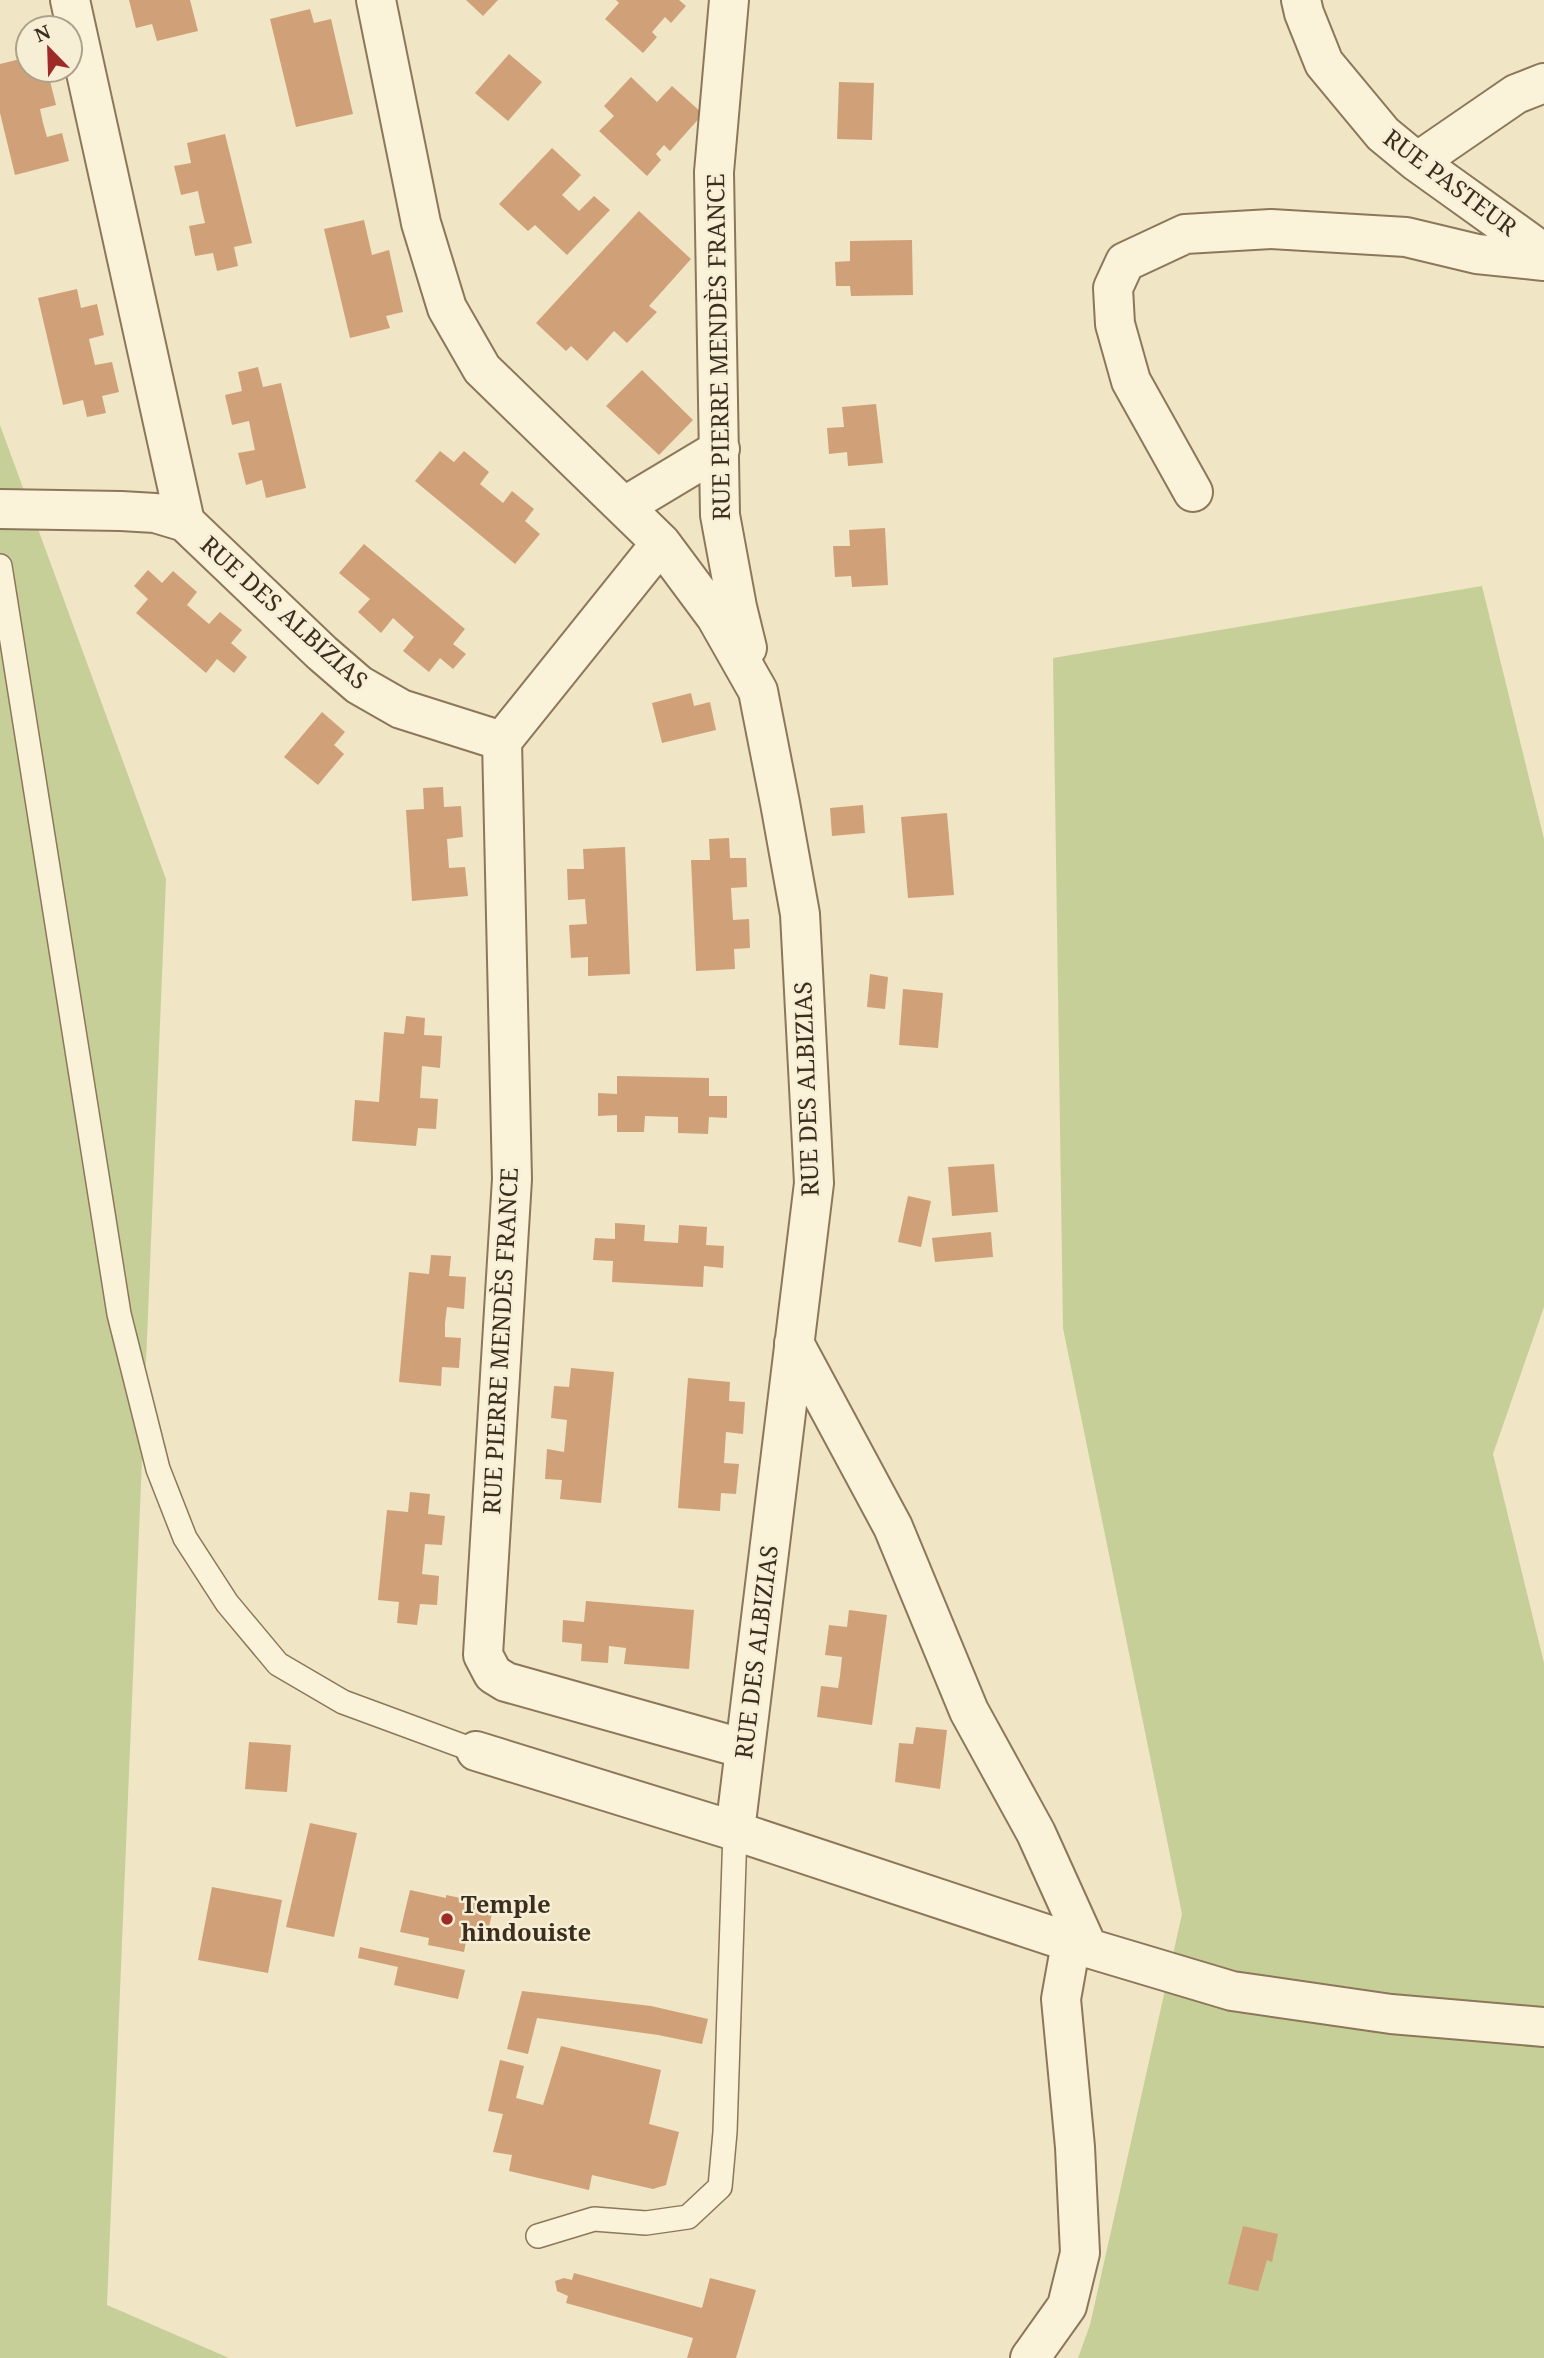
<svg xmlns="http://www.w3.org/2000/svg" width="1544" height="2358" viewBox="0 0 1544 2358" font-family="'Noto Serif',serif">
  <style>
    .green { fill: #c7cf98 }
    .building { fill: #d0a179 }
    .lines { fill: none; stroke-linecap: round; stroke-linejoin: round }
    .service-casing { stroke: #8c775a; stroke-width: 26 }
    .minor-casing { stroke: #8c775a; stroke-width: 42 }
    .service { stroke: #faf2d9; stroke-width: 23 }
    .minor { stroke: #faf2d9; stroke-width: 38 }
    .poi-dot { fill: #9e2b27; stroke: #f7efd5; stroke-width: 2.5 }
    .labels { text-anchor: middle; stroke-width: 5; stroke-linejoin: round; paint-order: stroke }
    .street-label { font-size: 24px; fill: #3c2e1e; stroke: #f7efd5 }
    .poi-label { font-size: 24px; font-weight: bold; fill: #3c2e1e; stroke: #f7efd5; text-anchor: start }
  </style>
  <rect width="100%" height="100%" fill="#f0e5c5"/>
  <path class="green" d="M0,425L166,879L107,2305L229,2358H0Z
    M1482,586L1544,839V1307L1493,1454L1544,1663V2358H1078L1090,2325L1182,1914L1063,1328L1053,658Z"/>
  <path class="building" d="M129,0H190L198,31L157,41L152,24L136,28Z
    M466,0H498L483,16Z
    M616,0H679L686,6L671,23L665,17L652,32L657,37L643,53L605,19L619,3Z
    M310,9L314,23L331,19L353,114L296,127L270,19Z
    M509,54L542,82L508,121L475,93Z
    M28,57V70H31L33,76L48,73L56,105L40,109L43,123L47,137L62,133L69,161L15,175L0,113V64Z
    M631,77L657,102L672,86L703,114L670,151L664,145L656,154L661,160L647,176L599,131L614,116L604,106Z
    M839,82L874,83L872,140L837,139Z
    M225,134L252,243L234,247L238,266L217,271L213,253L195,256L189,226L205,223L201,206L198,191L181,195L174,166L191,163L187,143Z
    M552,148L581,175L562,195L579,211L594,196L610,210L567,255L535,225L528,231L499,204Z
    M639,211L691,259L649,306L657,312L627,343L614,331L587,361L571,346L566,351L536,323Z
    M364,220L372,255L389,250L403,312L386,316L390,328L350,338L324,229Z
    M912,240L913,295L851,296L850,286H836L835,262L850,261V241Z
    M77,289L81,308L97,304L104,335L89,339L95,365L112,362L119,392L102,396L106,413L87,417L83,400L63,405L38,298Z
    M258,367L263,387L281,383L306,488L266,498L262,480L246,485L238,453L255,450L252,436L249,421L232,425L225,395L242,391L238,372Z
    M642,370L693,420L659,455L606,406Z
    M876,404L883,463L848,466L847,452L829,454L827,428L844,427L842,407Z
    M440,451L454,462L464,451L489,472L480,484L503,503L512,491L534,509L525,521L540,534L515,564L415,481Z
    M885,528L888,585L852,587L851,576L835,577L833,546H850L849,530Z
    M364,544L465,629L453,644L466,654L453,669L440,658L429,672L403,651L414,637L393,618L381,633L358,612L370,599L339,573Z
    M148,570L162,583L173,571L197,592L187,605L209,624L220,612L242,630L231,643L247,657L234,673L217,659L206,673L136,613L148,599L134,586Z
    M691,693L694,706L710,702L716,730L662,743L652,703Z
    M322,712L345,732L334,745L344,754L318,785L284,757Z
    M443,787L444,807L461,806L463,837L447,839L449,868L465,867L468,896L412,901L406,810L424,809L423,788Z
    M863,805L865,833L832,836L830,808Z
    M947,813L954,895L908,898L901,817Z
    M729,838L730,858H746L747,887L731,888L732,905L733,920L749,919L750,948L734,949L735,969L696,971L691,860H710L709,839Z
    M625,847L630,974L588,976V957L571,958L569,925L587,924L586,913L585,899L568,900L567,869H584L583,849Z
    M870,974L888,977L885,1009L867,1007Z
    M903,989L943,993L938,1048L899,1045Z
    M406,1016L425,1018L424,1035L442,1036L440,1068L422,1066L420,1098L438,1099L436,1129L418,1128L416,1146L352,1141L355,1100L379,1102L384,1032L404,1034Z
    M617,1076L709,1078V1096H727V1118L709,1117L708,1134L678,1133V1117L645,1116L644,1132H617V1115L598,1116V1093L617,1094Z
    M994,1164L998,1212L952,1216L948,1167Z
    M908,1196L931,1201L921,1247L898,1242Z
    M615,1223L645,1225L644,1241L678,1243L679,1225L707,1227L706,1245L724,1246L723,1268L704,1266L703,1287L612,1282L613,1261L593,1260L595,1238L615,1239Z
    M991,1232L993,1257L935,1262L932,1238Z
    M431,1255L451,1256L449,1276L466,1277L464,1309L447,1307L445,1323V1337L461,1338L459,1368L442,1367L441,1386L399,1382L409,1272L429,1274Z
    M571,1368L614,1372L601,1503L560,1499L562,1480L545,1479L547,1449L564,1452L567,1420L551,1418L554,1386L569,1387Z
    M688,1378L730,1382L729,1401L745,1402L743,1434L726,1432L724,1463L739,1464L736,1494L721,1493L720,1511L678,1508Z
    M410,1492L430,1494L428,1514L445,1516L442,1545L425,1544L422,1574L439,1576L437,1605L420,1604L417,1625L397,1623L399,1602L378,1600L387,1510L408,1512Z
    M586,1601L694,1610L689,1669L624,1664L626,1648L609,1646L608,1663L581,1661L582,1644L562,1642L563,1620L584,1622Z
    M849,1610L887,1615L872,1725L817,1717L821,1686L838,1688L840,1676L842,1657L825,1655L829,1625L847,1627Z
    M916,1727L947,1730L940,1789L895,1782L899,1743L913,1744Z
    M249,1742L291,1745L287,1792L245,1789Z
    M310,1823L357,1833L334,1937L286,1927Z
    M212,1887L282,1900L268,1973L198,1960Z
    M410,1890L446,1898V1895L494,1905L486,1940L467,1936L464,1952L428,1945L429,1938L400,1932Z
    M360,1947L465,1970L458,1999L394,1985L398,1967L358,1958Z
    M522,1991L651,2006L708,2019L702,2044L658,2035L537,2018L528,2054L507,2049Z
    M561,2046L661,2070L649,2124L679,2132L666,2185L653,2189L592,2175L589,2190L509,2171L512,2155L493,2152L503,2114L488,2111L500,2060L524,2066L516,2098L543,2105Z
    M1243,2226L1278,2234L1272,2262L1267,2260L1258,2291L1228,2284Z
    M574,2273L702,2308L710,2278L756,2290L736,2358H687L693,2338L566,2303L568,2296L557,2291L555,2281L564,2278L572,2280Z"/>
  <g class="lines">
    <defs>
      <path id="service" d="M0,566L119,1314L158,1469L185,1538L227,1603L278,1664L343,1702L476,1751
        M538,2236L594,2219L646,2223L688,2217L720,2187L725,2132L735,1831"/>
      <path id="minor" d="M70,0L185,522
        M376,0L421,223L447,308L482,369L661,543L716,617L758,691L780,803L800,914L814,1183L735,1831
        M729,0L714,172L720,515L737,607L747,648
        M1301,0L1304,13L1324,63L1383,134L1417,162L1544,253
        M1417,162L1516,94L1544,83
        M1193,492L1131,381L1115,324L1113,288L1125,262L1185,234L1271,229L1406,237L1477,254L1544,261
        M625,506L720,449
        M0,509L121,511L155,513L185,522L322,653L359,685L401,709L502,741L661,543
        M502,741L512,1179L483,1655L493,1674L506,1682L745,1749
        M794,1343L893,1527L969,1711L1036,1833L1088,1948
        M476,1751L735,1831L1088,1948L1232,1991L1391,2014L1544,2027
        M1030,2358L1067,2306L1080,2253L1075,2147L1061,1999L1071,1943"/>
    </defs>
    <use href="#service" class="service-casing"/>
    <use href="#minor" class="minor-casing"/>
    <use href="#service" class="service"/>
    <use href="#minor" class="minor"/>
  </g>
  <circle class="poi-dot" cx="447" cy="1919" r="7"/>
  <g class="labels">
    <g class="street-label">
      <text transform="translate(1450 183) rotate(37)" y="8">RUE PASTEUR</text>
      <text transform="translate(719 347) rotate(-91)" y="8">RUE PIERRE MENDÈS FRANCE</text>
      <text transform="translate(284 613) rotate(42)" y="8">RUE DES ALBIZIAS</text>
      <text transform="translate(807 1089) rotate(-92)" y="8">RUE DES ALBIZIAS</text>
      <text transform="translate(501 1341) rotate(-87)" y="8">RUE PIERRE MENDÈS FRANCE</text>
      <text transform="translate(757 1652) rotate(-83)" y="8">RUE DES ALBIZIAS</text>
    </g>
    <g class="poi-label">
      <text x="461" y="1913">Temple<tspan x="461" dy="28">hindouiste</tspan></text>
    </g>
  </g>
  <g transform="translate(49 49) rotate(337)"><circle r="33" fill="#f7efd5" stroke="#aca28c" stroke-width="2"/>
  <path d="M0-5L12 26L0 18L-12 26Z" fill="#9e2b27"/>
  <text y="-10" font-size="19" font-weight="bold" text-anchor="middle" fill="#3c2e1e">N</text>
  </g>
</svg>
